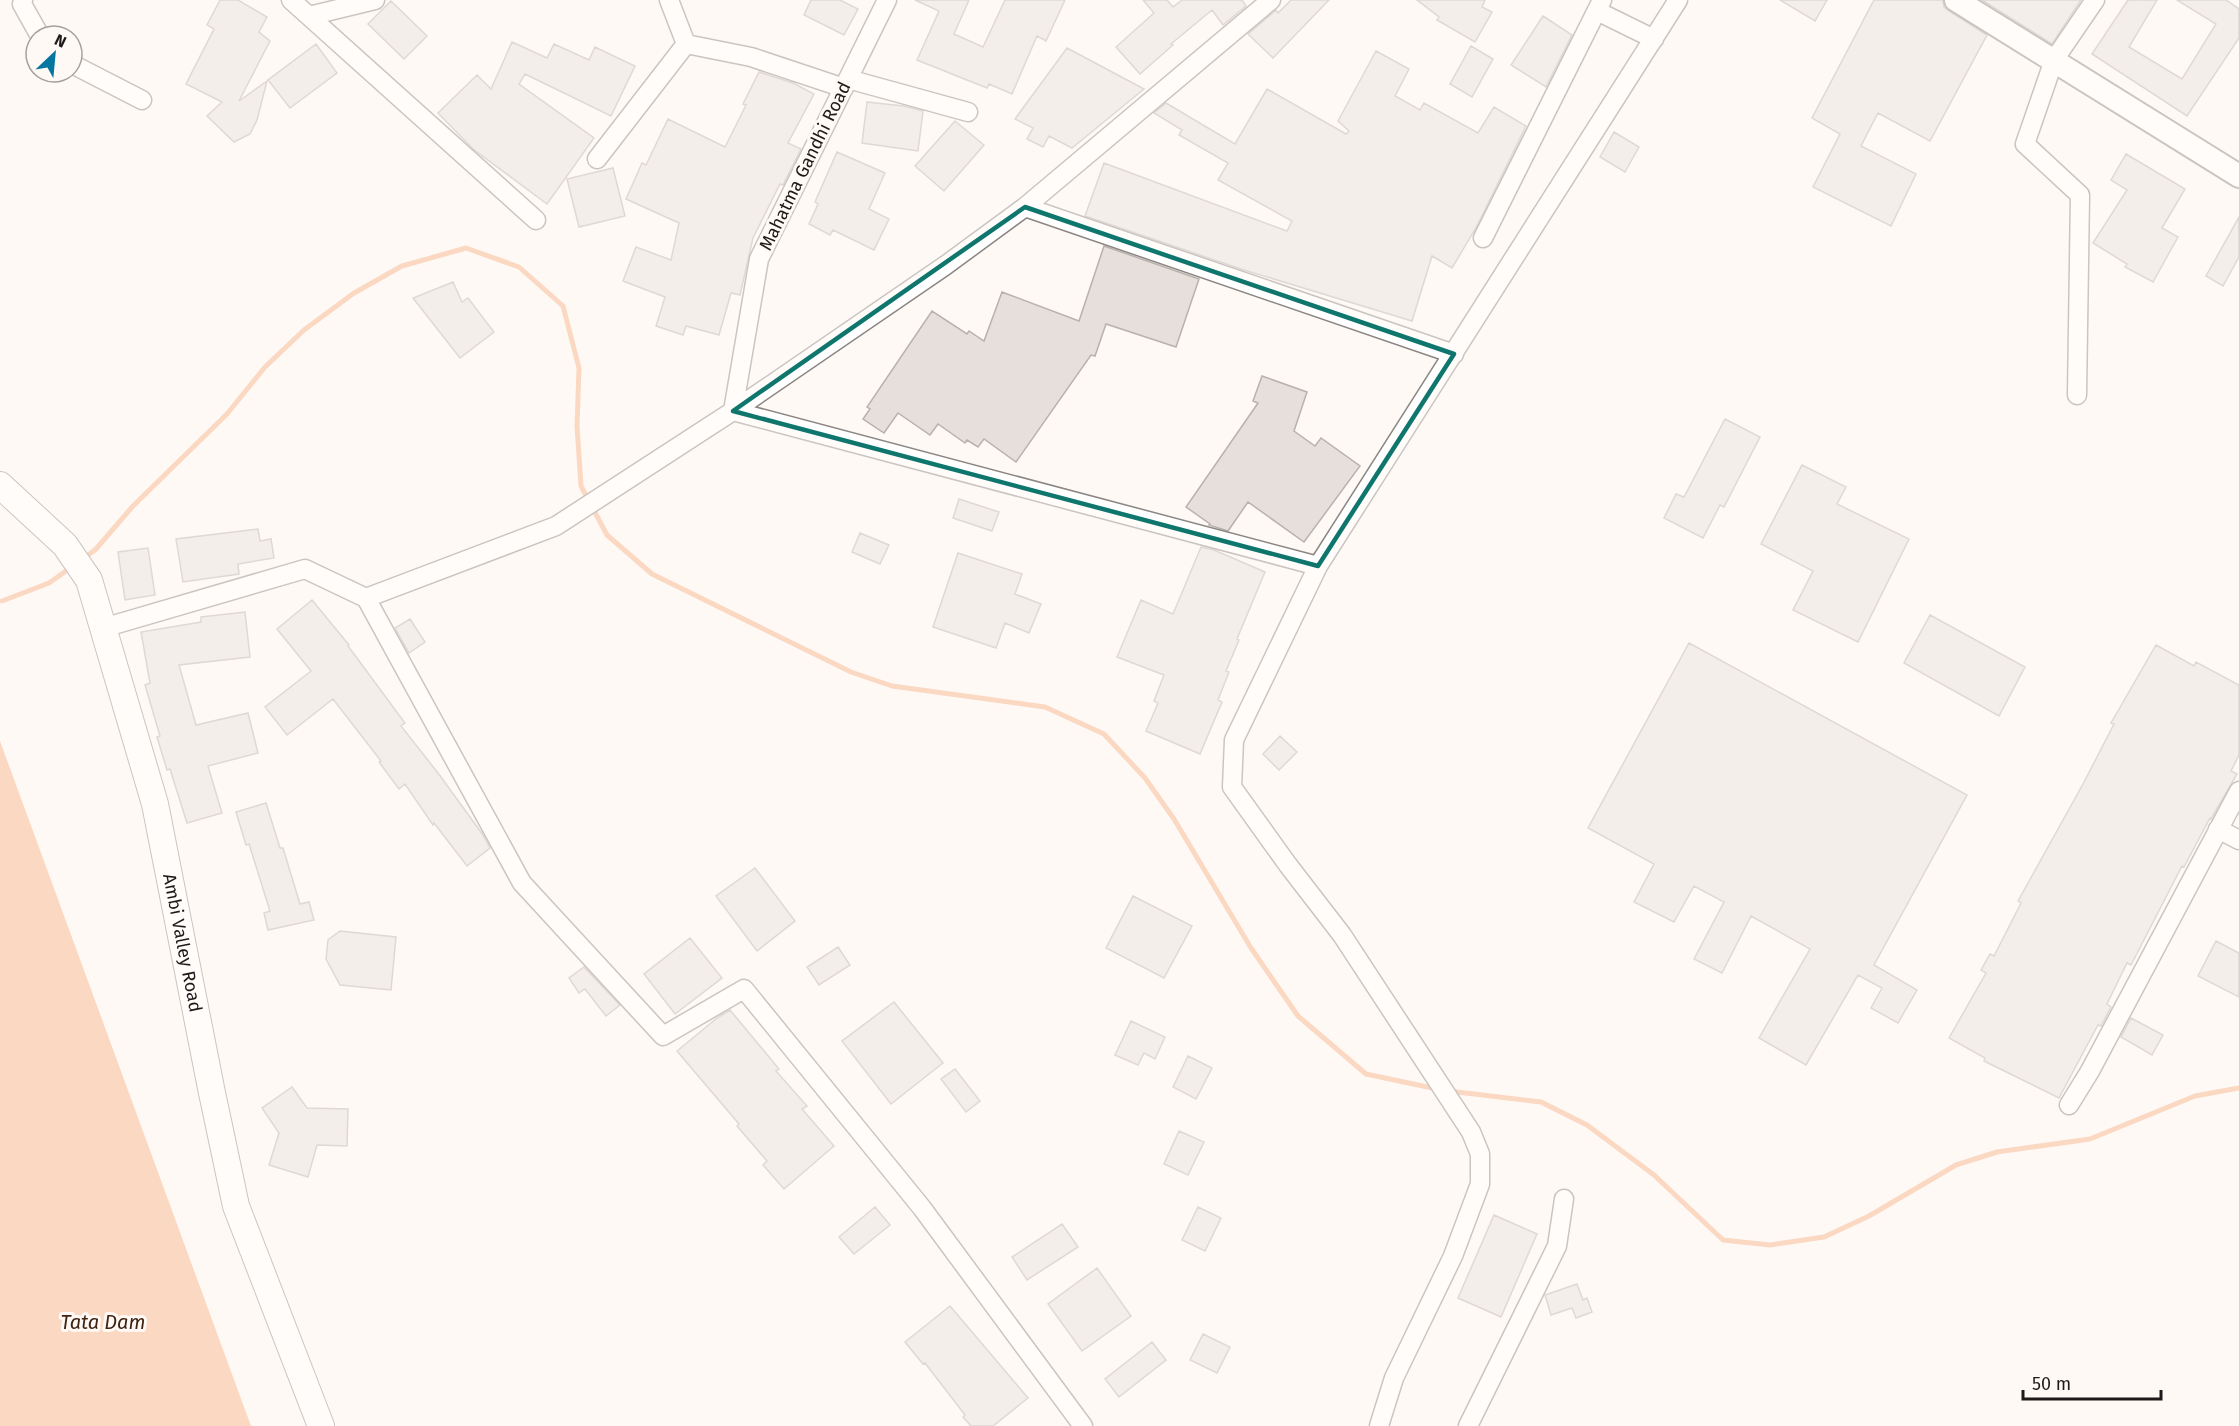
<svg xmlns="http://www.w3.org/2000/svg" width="2239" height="1426" viewBox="0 0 2239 1426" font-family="'Fira Sans',sans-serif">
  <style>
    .water { fill: #f7af83 }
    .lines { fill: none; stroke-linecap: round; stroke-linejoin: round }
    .stream { stroke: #f7af83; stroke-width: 5 }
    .building { fill: #e6dfdb; stroke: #b8b1ae; stroke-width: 1.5 }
    .minor-casing { stroke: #8c8682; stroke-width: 21 }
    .tertiary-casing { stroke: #8c8682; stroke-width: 26 }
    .secondary-casing { stroke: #8c8682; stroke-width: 28 }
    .minor { stroke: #fff; stroke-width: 18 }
    .tertiary { stroke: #fff; stroke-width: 22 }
    .secondary { stroke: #fff; stroke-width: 26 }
    .marked { fill: none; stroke: #0f766e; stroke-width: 4.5; stroke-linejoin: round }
    .labels { text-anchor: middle; stroke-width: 6; stroke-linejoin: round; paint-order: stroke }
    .street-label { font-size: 18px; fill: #1d1a19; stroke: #fff9f6 }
    .water-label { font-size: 20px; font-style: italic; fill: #402311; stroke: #fff9f6 }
  </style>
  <rect width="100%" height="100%" fill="#fff9f6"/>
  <path class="water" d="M0,741L251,1426H0Z"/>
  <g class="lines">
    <path class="stream" d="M83,559L96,549L133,506L227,414L265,367L304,330L354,293L402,266L466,248L519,267L563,306L579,368L577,426L581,486L607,535L652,574L851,672L892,686L1045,707L1104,734L1145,778L1174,819L1251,948L1298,1016L1366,1074L1437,1089
      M2,601L49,583L73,566
      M1449,1091L1541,1102L1587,1125L1654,1175L1723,1240L1770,1245L1824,1237L1869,1216L1956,1165L1997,1152L2090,1139L2195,1096L2239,1088"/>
  </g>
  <path class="building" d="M220,0H238L267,17L259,32L270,41L239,101L267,81L257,120L250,134L234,142L207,116L222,102L186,84L214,29L207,25Z
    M811,0H840L858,9L844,35L804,15Z
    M915,0H969L954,34L983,47L1005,0H1065L1046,41L1037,36L1012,94L989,84L987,88L917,60L939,11Z
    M1143,0H1167L1173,7L1182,0H1242L1246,6L1223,25L1212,10L1171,44L1173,45L1140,74L1116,47L1154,13Z
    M1291,0H1329L1273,58L1248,34L1276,10L1278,13Z
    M1417,0H1485L1482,7L1492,12L1475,42L1437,20L1439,17Z
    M1780,0H1827L1815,21Z
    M1874,0H1943L1944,7L1949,11L1987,35L1930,141L1878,113L1861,146L1916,174L1891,226L1813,187L1840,134L1812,118Z
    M1982,0H2081L2052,44Z
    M2128,0H2157L2129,47L2182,79L2216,24L2177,0H2226L2239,9V38L2187,116L2092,54Z
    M391,1L427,36L404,59L368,24Z
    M1543,16L1572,35L1546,87L1511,65Z
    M512,42L547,58L554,44L589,60L595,47L635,66L611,116L525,74L519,84L594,138L547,204L473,149L438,113L477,75L491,89Z
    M316,44L337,73L290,108L268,80Z
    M1471,46L1493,59L1472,97L1450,84Z
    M1067,48L1144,89L1072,148L1049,136L1043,147L1027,139L1033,128L1015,119Z
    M1376,51L1409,69L1395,96L1420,110L1424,103L1478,133L1494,107L1526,126L1477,226L1452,268L1432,256L1412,321L1244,270L1085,216L1104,163L1287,231L1292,221L1218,180L1228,163L1179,135L1182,130L1154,113L1166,103L1235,144L1267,89L1346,134L1349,131L1338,121Z
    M759,72L793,83L814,94L788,143L801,149L783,185L780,184L753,238L740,295L731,293L719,335L686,326L683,335L656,326L665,297L623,281L636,247L671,260L679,223L626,199L642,163L646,165L668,119L725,147L746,105L743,104Z
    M867,102L904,106L923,111L918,151L862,143Z
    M955,121L984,145L944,191L915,166Z
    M1614,132L1639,147L1625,172L1600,157Z
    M837,152L885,173L869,209L889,219L874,250L833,230L830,235L809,224L818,204L815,202Z
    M2126,154L2185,189L2162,228L2178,237L2153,282L2125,267L2127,264L2093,243L2127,190L2111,180Z
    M613,168L625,216L579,227L567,179Z
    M2239,217V257L2223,286L2206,276Z
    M1104,246L1199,279L1176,347L1106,324L1095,356L1091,355L1016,462L984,439L978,447L967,440L965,443L938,424L930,435L898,413L884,433L863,419L870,409L867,407L932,311L967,334L969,331L984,341L1002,292L1079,321Z
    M453,282L462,302L468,298L494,332L460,358L413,298Z
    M1262,376L1307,392L1294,431L1315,446L1321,438L1360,466L1304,542L1248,502L1228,531L1209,525L1210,524L1186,507L1258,403L1253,401Z
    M1725,419L1760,437L1724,507L1720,505L1703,538L1664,518L1676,494L1684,497Z
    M1802,465L1846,487L1837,504L1909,539L1858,642L1793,610L1813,571L1761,544Z
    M959,499L999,512L992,531L953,518Z
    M258,529L260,541L271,539L274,558L238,564L239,574L183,582L176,539Z
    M860,533L889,545L880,564L852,552Z
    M1201,547L1214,550L1265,572L1237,639L1239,640L1226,671L1229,672L1218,700L1222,702L1200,754L1146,731L1158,703L1154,701L1164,675L1117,657L1141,600L1173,614Z
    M148,548L155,595L125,600L118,552Z
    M958,553L1022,574L1015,594L1041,604L1029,633L1005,623L996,648L933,627Z
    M312,600L349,645L348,646L405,723L401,726L438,773L483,835L490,848L467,866L434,823L433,825L405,784L399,789L379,762L381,761L333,699L287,735L265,707L311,671L277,629Z
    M245,612L250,657L179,665L196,725L248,713L258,753L208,766L222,813L187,823L170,769L167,770L157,737L160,736L145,685L150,683L141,632L201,622V617Z
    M1930,615L2025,667L1999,716L1904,663Z
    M410,619L425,642L409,653L395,628Z
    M1689,643L1967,795L1874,965L1917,990L1898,1023L1871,1008L1882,988L1858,975L1806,1065L1759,1038L1810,949L1751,916L1722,973L1694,959L1724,902L1694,886L1674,922L1634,902L1654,864L1588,828Z
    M2156,645L2194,666L2196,662L2239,685V755L2231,771L2237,774L2211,819L2210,818L2184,867L2182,866L2131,965L2127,963L2107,1004L2111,1007L2101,1026L2098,1025L2059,1098L1984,1061L1985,1058L1949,1038L1986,973L1981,970L1990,954L1994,956L2021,903L2018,901L2083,784L2114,724L2111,723Z
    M1280,736L1297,752L1279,770L1263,754Z
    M266,803L280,848H283L300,904L309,902L314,920L268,930L264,913L270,911L249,844L246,845L236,812Z
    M755,868L795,921L757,951L716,896Z
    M1133,896L1192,926L1164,978L1106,948Z
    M340,931L396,937L391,990L340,985L326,959L328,940Z
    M690,938L722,978L675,1014L644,974Z
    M2216,941L2239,953V997L2198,976Z
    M838,947L850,965L819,985L807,967Z
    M584,967L620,1005L606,1016L585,989L579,993L569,978Z
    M894,1002L943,1063L891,1104L842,1041Z
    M730,1010L779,1069L776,1071L807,1106L802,1109L834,1146L784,1189L763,1165L767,1161L737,1126L739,1124L677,1051L717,1018Z
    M2131,1018L2163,1035L2152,1055L2121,1037Z
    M1131,1021L1165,1037L1155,1059L1144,1053L1138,1065L1115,1055Z
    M1188,1056L1212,1068L1196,1099L1173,1087Z
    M955,1069L980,1101L966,1112L941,1079Z
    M292,1087L307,1108L348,1109L347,1146L317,1145L308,1177L269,1165L279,1133L262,1108Z
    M1179,1131L1204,1142L1188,1175L1164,1164Z
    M875,1207L890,1225L854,1254L839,1237Z
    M1198,1207L1221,1218L1205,1251L1182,1240Z
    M1494,1215L1537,1234L1501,1317L1458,1298Z
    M1062,1224L1078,1247L1027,1280L1012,1257Z
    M1097,1268L1131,1316L1082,1351L1048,1304Z
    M1577,1284L1583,1300L1587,1298L1592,1312L1576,1318L1572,1308L1551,1315L1545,1295Z
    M950,1306L1028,1398L993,1426H971L963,1417L965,1415L925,1363L923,1364L905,1342Z
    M1203,1334L1230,1347L1217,1373L1190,1360Z
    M1152,1342L1166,1360L1119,1397L1105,1379Z"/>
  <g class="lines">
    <defs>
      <path id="minor" d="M23,0L22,4L40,36
        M291,0L536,220
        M669,0L686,44L751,57L844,88
        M887,0L759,259L733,411L1318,566L1678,0
        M1597,11L1654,39
        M309,16L375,0
        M72,64L142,100
        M848,79L968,112
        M597,159L686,44
        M1025,207L1454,354
        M1483,238L1602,0
        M2077,395L2080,195L2025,144L2054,60L2095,0
        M1318,566L1234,740L1232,787L1288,865L1342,935L1471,1132L1480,1154V1184L1453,1256L1394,1378L1379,1426
        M366,598L522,883L663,1036L744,989L922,1208L1083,1426
        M103,628L305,569L366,598L556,526L733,411L946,265L1025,207L1271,0
        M2218,829L2239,840
        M2069,1105L2090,1071L2239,791
        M1468,1426L1557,1246L1564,1199"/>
      <path id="tertiary" d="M1956,0L2239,176"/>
      <g id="secondary">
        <path id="s1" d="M0,485L65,545L89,580L155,804L211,1088L236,1206L321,1426"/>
      </g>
    </defs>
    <use href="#minor" class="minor-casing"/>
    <use href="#tertiary" class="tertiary-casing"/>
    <use href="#secondary" class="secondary-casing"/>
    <use href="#minor" class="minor"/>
    <use href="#tertiary" class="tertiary"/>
    <use href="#secondary" class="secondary"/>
  </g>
  <path d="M0 0H2239V1426H0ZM1025,207L1454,354L1318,566L733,411Z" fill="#fff9f6" fill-opacity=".55" fill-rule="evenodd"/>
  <path class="marked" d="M1025,207L1454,354L1318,566L733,411Z"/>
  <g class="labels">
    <g class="street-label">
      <text transform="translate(805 166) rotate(-64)" y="6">Mahatma Gandhi Road</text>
      <text dy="6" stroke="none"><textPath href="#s1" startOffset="506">Ambi Valley Road</textPath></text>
    </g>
    <g class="water-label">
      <text x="103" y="1329">Tata Dam</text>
    </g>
  </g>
  <g transform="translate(54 54) rotate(26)"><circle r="28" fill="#fff9f6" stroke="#a5a09e" stroke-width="1.5"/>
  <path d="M0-4.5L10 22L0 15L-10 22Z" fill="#0477a0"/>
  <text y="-9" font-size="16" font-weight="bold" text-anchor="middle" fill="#1d1a19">N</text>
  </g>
  <path d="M2023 1390v9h138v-9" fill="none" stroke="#1d1a19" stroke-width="3"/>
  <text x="2032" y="1390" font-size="18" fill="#1d1a19" stroke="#fff9f6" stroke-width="4.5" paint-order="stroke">50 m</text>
</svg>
